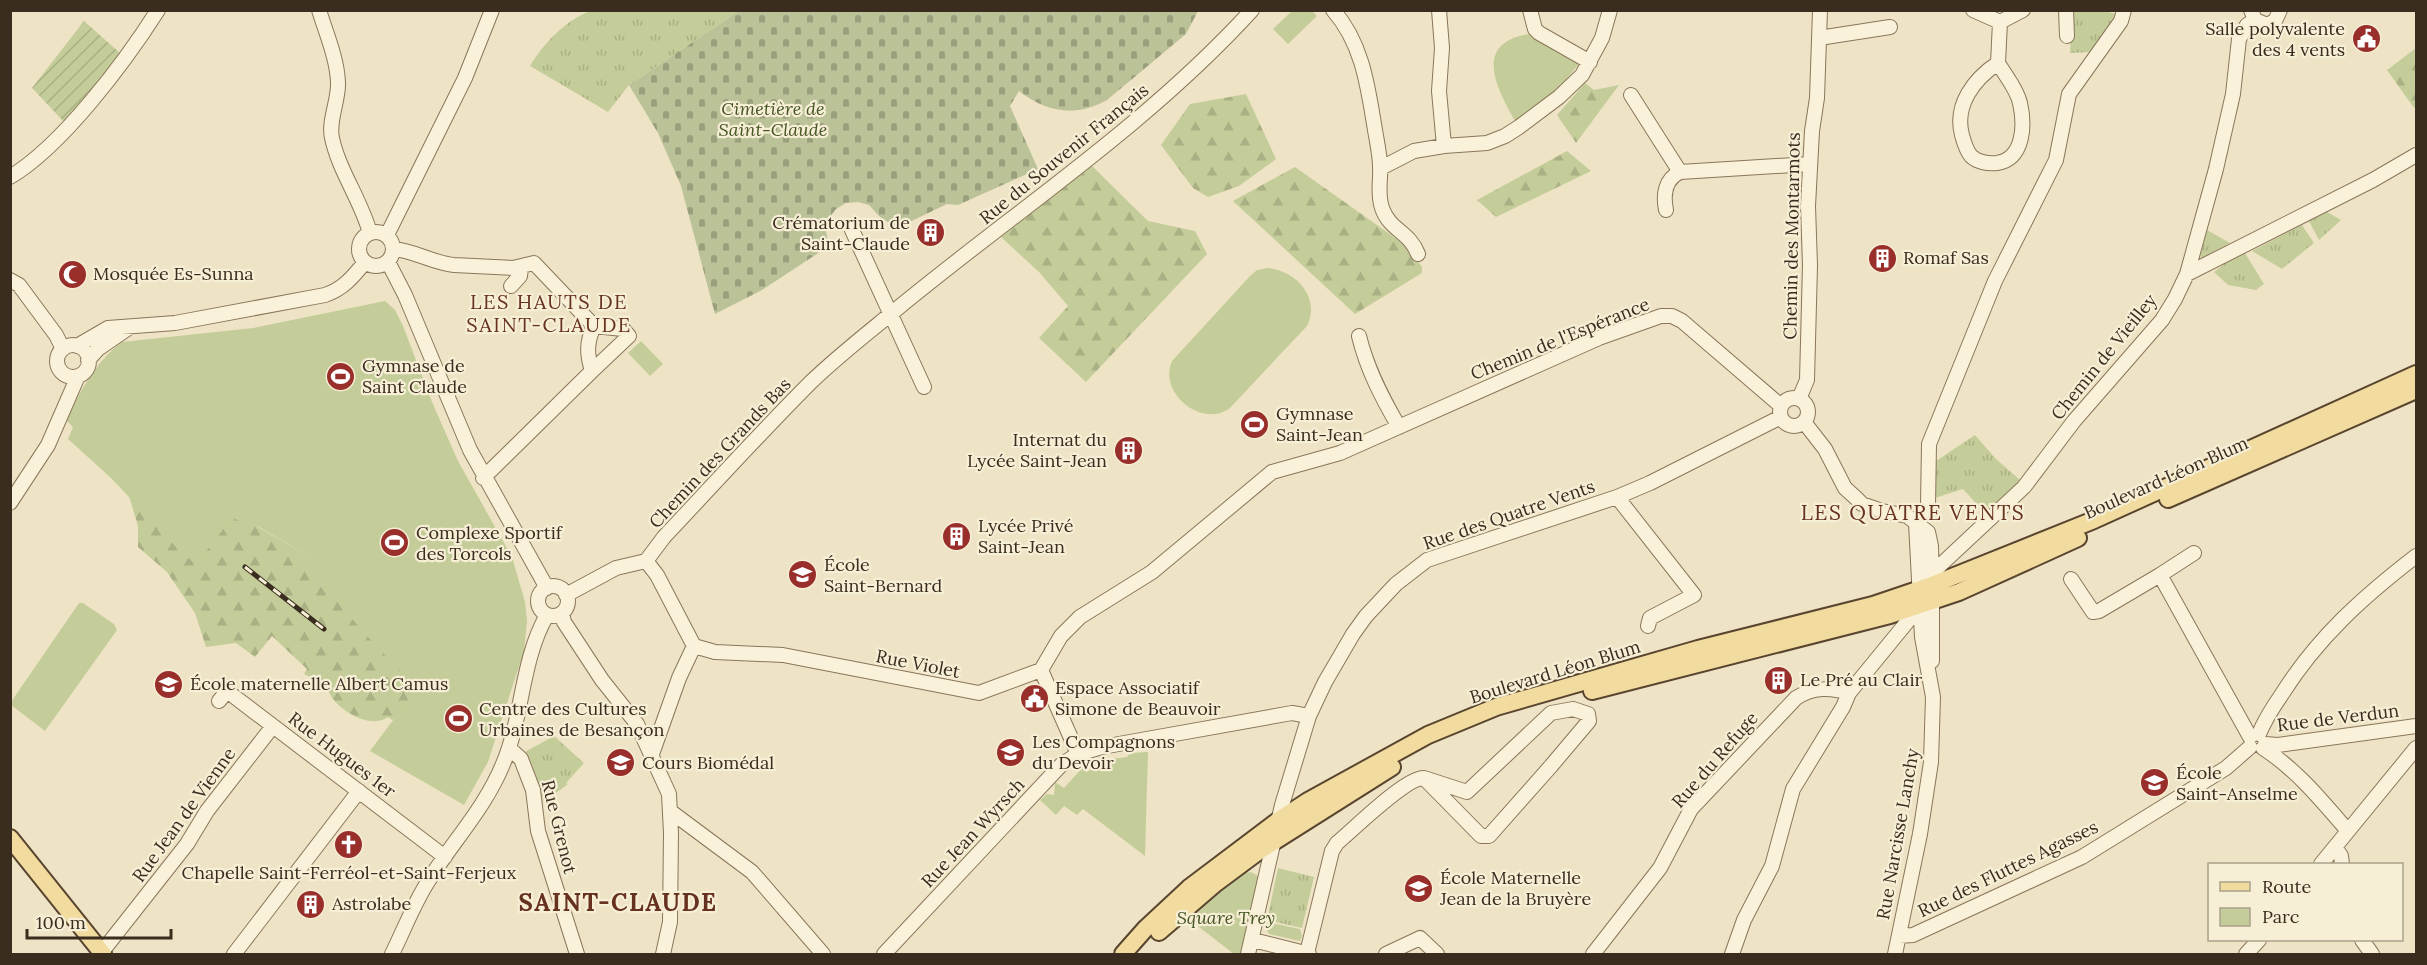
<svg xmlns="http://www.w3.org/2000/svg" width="2427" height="965" viewBox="0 0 2427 965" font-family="Lora,serif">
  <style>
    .grass { fill: url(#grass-tufts) }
    .forest { fill: url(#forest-firs) }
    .cemetery { fill: url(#cemetery-stones) }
    .park { fill: #c4cd99 }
    .garden { fill: url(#garden-furrows) }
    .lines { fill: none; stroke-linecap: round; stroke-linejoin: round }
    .minor-casing { stroke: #8a765b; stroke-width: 16 }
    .major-casing { stroke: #58442f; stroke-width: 20 }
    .minor { stroke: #f9f1d9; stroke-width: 14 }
    .major { stroke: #f1db9e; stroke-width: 16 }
    .rail-casing { stroke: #3a2d1f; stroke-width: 5 }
    .rail { stroke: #f6eed5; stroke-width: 3; stroke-dasharray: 9; stroke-linecap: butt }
    .labels { text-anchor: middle; stroke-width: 4.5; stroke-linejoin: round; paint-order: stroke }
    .poi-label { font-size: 18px; fill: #3a2d1f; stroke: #f6eed5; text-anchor: start }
    .park-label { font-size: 18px; font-style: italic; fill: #485626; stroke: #f6eed5 }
    .street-label { font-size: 18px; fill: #3a2d1f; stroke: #f6eed5 }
    .neighbourhood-label { font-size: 20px; letter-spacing: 1.5px; fill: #66311e; stroke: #f6eed5 }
    .quarter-label { font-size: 21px; letter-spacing: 1.5px; fill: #66311e; stroke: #f6eed5 }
    .district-label { font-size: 24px; font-weight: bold; letter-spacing: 1.5px; fill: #66311e; stroke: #f6eed5 }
  </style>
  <defs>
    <pattern id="grass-tufts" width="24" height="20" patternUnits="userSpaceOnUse" patternTransform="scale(1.5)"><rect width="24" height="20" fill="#c4cd99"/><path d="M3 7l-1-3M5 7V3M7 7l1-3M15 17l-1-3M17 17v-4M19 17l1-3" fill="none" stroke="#a9b083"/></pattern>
    <pattern id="forest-firs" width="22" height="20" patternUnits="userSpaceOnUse" patternTransform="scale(1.5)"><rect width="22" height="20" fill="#c4cd99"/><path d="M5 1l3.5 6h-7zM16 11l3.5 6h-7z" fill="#a9b083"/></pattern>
    <pattern id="cemetery-stones" width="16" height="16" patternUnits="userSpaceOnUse" patternTransform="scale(1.5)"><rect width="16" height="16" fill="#bbc298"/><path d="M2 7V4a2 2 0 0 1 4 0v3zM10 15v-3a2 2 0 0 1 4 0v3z" fill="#999e7b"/></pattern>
    <pattern id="garden-furrows" width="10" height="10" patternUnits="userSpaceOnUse" patternTransform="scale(1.5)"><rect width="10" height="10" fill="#c4cd99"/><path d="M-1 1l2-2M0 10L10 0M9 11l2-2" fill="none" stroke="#a9b083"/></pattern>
  </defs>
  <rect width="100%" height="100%" fill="#eee4c5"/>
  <path class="grass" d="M590,11H739L629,85L608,112L530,66C544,43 565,21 590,11Z
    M2072,11H2104L2116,14L2091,52L2070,53Z
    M2327,212L2341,220L2319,240L2309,221Z
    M2302,225L2314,243L2282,269L2252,251Z
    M2207,230L2230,243L2202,258L2200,256Z
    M2239,252L2245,253L2264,284L2256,290L2228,285L2214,272Z
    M1975,435L1996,459L2020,480L1985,513L1963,489L1935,498L1933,463Z
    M554,736L584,763L566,783L568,784L544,802L525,752Z
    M1278,868L1314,877L1302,928L1267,920Z"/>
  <path class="forest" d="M2416,48V106L2414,108L2387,70Z
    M1585,83L1594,90L1619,85L1576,143L1557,115Z
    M1246,94L1276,159L1239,186L1208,197L1193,188L1161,145L1190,104Z
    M1567,151L1591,171L1496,217L1477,200Z
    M1092,166L1148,221L1195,231L1207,254L1086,382L1039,338L1068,306L1039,272L1001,237Z
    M1295,167L1408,247L1422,267V273L1355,314L1233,201Z
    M129,496L164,532L223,507L305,554L408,649L421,697L412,710L392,720L388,717C371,729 344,713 333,699C330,695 328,689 325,686C320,681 310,677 304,674L307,669L272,636L255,657L236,643L206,647L195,613L167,572L138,547V526Z"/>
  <path class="cemetery" d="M739,11V10L1198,11L1186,34L1107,100C1075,118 1046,112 1019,91L1010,106L1038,169L958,205L947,204L897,228L880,217L869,205L858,202L846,203L836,209L829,218L826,231L829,246L762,290L715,314L681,186L658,133L629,85Z"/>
  <path class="park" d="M1292,11H1312L1317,16L1288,44L1273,29Z
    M1527,21L1577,61L1578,65L1558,89L1515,121C1497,89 1472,43 1529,34Z
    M1268,268C1296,271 1321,297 1307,326L1229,409C1200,428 1158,392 1172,361L1250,276L1257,270Z
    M385,301L395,310L403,326L432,402L458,461L512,557L525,602L527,621L524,651L488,762L464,805L370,751L417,688L367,636L326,589L317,566L305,554L259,527L232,518L196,564L183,554L111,478L68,439L73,427L66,420C80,392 96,361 122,342L253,328Z
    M641,341L663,364L650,376L628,353Z
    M79,603H83L114,624L117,630L45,731L11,705V702Z
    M1148,752L1145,856L1083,809L1077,815L1064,806L1056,815L1040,800L1047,794L1054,795L1055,782L1064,788L1082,768L1087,772L1104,760L1127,757L1130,753Z
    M1251,872L1258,876L1259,880L1242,951L1241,954H1234L1186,917L1246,873Z
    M1267,922L1300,929L1302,936L1300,941L1269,934L1266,928Z"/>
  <path class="garden" d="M84,21L120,53L66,124L32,88Z"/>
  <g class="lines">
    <defs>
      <path id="minor" d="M319,10C326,33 337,58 338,82C339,100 328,121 332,138C339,171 361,200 370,233
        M1333,10C1363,44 1368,88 1375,130C1377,142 1380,155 1380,167C1381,180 1377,193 1382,208C1390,231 1409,231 1418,254
        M1439,10L1442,48L1439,91L1444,146
        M1530,10L1535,29L1539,33L1590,62
        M1973,10L2000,22L2023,10
        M2066,10L2067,36
        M2251,10L2255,20L2267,25L2275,21L2280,10
        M1819,38L1890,27
        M1998,63C2005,75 2017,89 2020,103C2025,125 2024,159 1997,163C1988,164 1977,162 1971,156C1966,150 1964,142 1962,135C1954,105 1974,79 1998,63L2000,22
        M1631,95L1680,172
        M1381,168L1414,151L1444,146L1487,143L1505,136L1519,127L1559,97L1582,75L1602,38L1610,10
        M10,177C62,146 125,62 158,10
        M1666,210C1663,195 1665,179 1680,172L1810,164
        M852,230L924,387
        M359 249a17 17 0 1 1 34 0a17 17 0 1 1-34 0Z
        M387,235L465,78L492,10
        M394,249C415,251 433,263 454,265L513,268L534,263L594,326C586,343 587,355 592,371L483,478
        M388,262L405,295L470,450L547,588
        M2187,274L2373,180L2416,155
        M10,280L19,285L56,335L63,349
        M511,286L520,276L521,268
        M1359,336C1367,369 1382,398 1399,427
        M57 361a16 16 0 1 1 32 0a16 16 0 1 1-32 0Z
        M77,346L108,328L175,323L325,295C343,289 353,277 365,262
        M88,360L98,349L130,327
        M592,371L629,336L623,329L594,326
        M1780 412a14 14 0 1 1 28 0a14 14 0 1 1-28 0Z
        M1799,399L1807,380L1810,265L1808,206L1812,131L1817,98L1820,10
        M1804,422L1825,449L1845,488L1856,498L1862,504L1882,511L1907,516L1928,532L1931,546L1932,585V661
        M1617,497L1694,595L1650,618L1648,626
        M10,503L48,445L78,376
        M1916,523L1928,505L1929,444L1995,281L2056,160L2069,94L2121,21L2124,10
        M646,561L657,575L694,646
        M1932,573L2024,487L2074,421L2162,320L2175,299L2187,274L2216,169L2233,94L2239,39L2247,25L2255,20
        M2160,575L2194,553
        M2071,579L2093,612L2099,611L2160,575L2250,737
        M538 601a15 15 0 1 1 30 0a15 15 0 1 1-30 0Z
        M566,595L616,568L646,561L664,537C713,485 761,432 811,382C838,356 869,332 898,308C1017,210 1147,125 1252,10
        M562,613L564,622L602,680L637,724L669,794L671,833L670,922L663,954
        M694,646L715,652L783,655L979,693L1041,670
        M1041,670L1061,636L1080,617L1152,572L1272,472L1340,453L1599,338L1661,316H1672L1682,321L1781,406
        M1041,670L1078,754
        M219,701L227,691L445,857
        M2259,734C2265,719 2273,707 2282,694C2318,637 2363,597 2416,556
        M2265,744L2278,745L2416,726
        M509,748L521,759L533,790L538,831L577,954
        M2263,748C2297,770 2322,801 2348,831
        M652,754L679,678L694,646
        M670,811L752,872L823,954
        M2335,847L2341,856L2342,864
        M2321,864L2416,748
        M1899,936L1913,935L2082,857L2226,768L2250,747
        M1253,940L1309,954
        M2362,940L2372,954
        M101,953L187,844L207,811L273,726
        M1307,953L1332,851L1337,843C1354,829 1406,777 1424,778L1481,836H1489L1551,766L1589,721L1588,714L1573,709L1551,713L1467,792L1424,778
        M234,954L359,791
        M392,954C404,930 414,903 429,880C453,841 485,808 503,764C523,717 521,660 547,615
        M884,954L1061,765L1078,754L1102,747L1292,713L1309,716
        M1248,954L1282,805L1309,716L1325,682L1353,634L1366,616L1396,584L1427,560L1617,497L1650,483L1781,417
        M1386,954L1420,938L1437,954
        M1593,954L1660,868L1691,809L1796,698C1813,687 1830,687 1849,693
        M1732,954L1744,920L1772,866L1793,789L1843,707L1849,693L1921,605
        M1895,954L1920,834L1931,762L1933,697L1922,637L1916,523
        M2246,954L2259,940"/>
      <path id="major" d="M2168,499L2416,390
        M1592,691L1890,615L1959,592L2078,538
        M10,838L103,954
        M1159,932L1216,883L1259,851L1392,767
        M1123,954L1146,928L1189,888L1279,820L1308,801L1428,735L1496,707L1698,649L1873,605L1932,585L2094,520L2416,374"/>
    </defs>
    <use href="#minor" class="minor-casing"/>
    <use href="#major" class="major-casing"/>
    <use href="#minor" class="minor"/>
    <use href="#major" class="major"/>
    <defs>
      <path id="rail" d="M245,567L324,629"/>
    </defs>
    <use href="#rail" class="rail-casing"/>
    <use href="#rail" class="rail"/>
  </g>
  <defs>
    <symbol id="civic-disc" viewBox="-11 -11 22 22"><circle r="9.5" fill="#992f2b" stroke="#f6eed5"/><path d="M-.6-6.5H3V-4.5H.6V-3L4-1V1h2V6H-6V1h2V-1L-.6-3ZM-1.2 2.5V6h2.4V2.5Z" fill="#fff"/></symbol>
    <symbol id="building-disc" viewBox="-11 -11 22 22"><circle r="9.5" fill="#992f2b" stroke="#f6eed5"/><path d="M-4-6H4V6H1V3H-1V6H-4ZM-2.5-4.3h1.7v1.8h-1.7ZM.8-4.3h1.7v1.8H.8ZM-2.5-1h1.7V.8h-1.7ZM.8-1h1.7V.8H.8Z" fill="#fff"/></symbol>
    <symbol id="mosque-disc" viewBox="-11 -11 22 22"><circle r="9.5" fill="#992f2b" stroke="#f6eed5"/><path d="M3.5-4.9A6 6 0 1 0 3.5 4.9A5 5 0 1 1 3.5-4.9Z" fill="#fff"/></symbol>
    <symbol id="stadium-disc" viewBox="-11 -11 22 22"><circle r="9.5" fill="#992f2b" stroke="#f6eed5"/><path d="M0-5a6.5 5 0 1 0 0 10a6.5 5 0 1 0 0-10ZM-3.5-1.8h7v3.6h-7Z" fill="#fff"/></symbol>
    <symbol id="school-disc" viewBox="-11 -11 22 22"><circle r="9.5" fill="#992f2b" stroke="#f6eed5"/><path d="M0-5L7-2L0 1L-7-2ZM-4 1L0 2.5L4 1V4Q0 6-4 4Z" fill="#fff"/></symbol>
    <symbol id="university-disc" viewBox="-11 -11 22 22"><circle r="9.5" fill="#992f2b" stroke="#f6eed5"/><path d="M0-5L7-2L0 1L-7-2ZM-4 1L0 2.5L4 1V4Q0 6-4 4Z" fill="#fff"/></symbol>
    <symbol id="church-disc" viewBox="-11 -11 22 22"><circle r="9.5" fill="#992f2b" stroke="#f6eed5"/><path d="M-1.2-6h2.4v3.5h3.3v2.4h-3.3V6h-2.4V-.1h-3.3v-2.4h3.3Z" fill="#fff"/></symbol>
  </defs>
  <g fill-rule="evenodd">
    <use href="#civic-disc" x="2350" y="22" width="33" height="33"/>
    <use href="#building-disc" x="914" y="216" width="33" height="33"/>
    <use href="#building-disc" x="1866" y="242" width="33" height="33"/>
    <use href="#mosque-disc" x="56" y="258" width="33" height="33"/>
    <use href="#stadium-disc" x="324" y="360" width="33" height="33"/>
    <use href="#stadium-disc" x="1238" y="408" width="33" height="33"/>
    <use href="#building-disc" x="1112" y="434" width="33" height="33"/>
    <use href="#building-disc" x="940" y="520" width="33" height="33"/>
    <use href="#stadium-disc" x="378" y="526" width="33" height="33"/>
    <use href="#school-disc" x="786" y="558" width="33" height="33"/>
    <use href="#building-disc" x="1762" y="664" width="33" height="33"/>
    <use href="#school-disc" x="152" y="668" width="33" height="33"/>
    <use href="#civic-disc" x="1018" y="682" width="33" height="33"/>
    <use href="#stadium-disc" x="442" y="702" width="33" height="33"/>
    <use href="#university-disc" x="994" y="736" width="33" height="33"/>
    <use href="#university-disc" x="604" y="746" width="33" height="33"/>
    <use href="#school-disc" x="2138" y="766" width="33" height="33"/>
    <use href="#church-disc" x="332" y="828" width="33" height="33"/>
    <use href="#school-disc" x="1402" y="872" width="33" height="33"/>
    <use href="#building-disc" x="294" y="888" width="33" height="33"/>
  </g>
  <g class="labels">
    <g class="poi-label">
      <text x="2345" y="35" text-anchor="end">Salle polyvalente<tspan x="2345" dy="21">des 4 vents</tspan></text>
      <text x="910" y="229" text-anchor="end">Crématorium de<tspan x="910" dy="21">Saint-Claude</tspan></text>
      <text x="1903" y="264">Romaf Sas</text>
      <text x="93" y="280">Mosquée Es-Sunna</text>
      <text x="362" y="372">Gymnase de<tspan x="362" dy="21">Saint Claude</tspan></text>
      <text x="1276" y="420">Gymnase<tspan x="1276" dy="21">Saint-Jean</tspan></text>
      <text x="1107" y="446" text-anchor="end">Internat du<tspan x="1107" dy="21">Lycée Saint-Jean</tspan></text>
      <text x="978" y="532">Lycée Privé<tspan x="978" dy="21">Saint-Jean</tspan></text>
      <text x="416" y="539">Complexe Sportif<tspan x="416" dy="21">des Torcols</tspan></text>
      <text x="824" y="571">École<tspan x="824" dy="21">Saint-Bernard</tspan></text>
      <text x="1800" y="686">Le Pré au Clair</text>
      <text x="190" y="690">École maternelle Albert Camus</text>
      <text x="1055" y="694">Espace Associatif<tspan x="1055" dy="21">Simone de Beauvoir</tspan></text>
      <text x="479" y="715">Centre des Cultures<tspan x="479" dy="21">Urbaines de Besançon</tspan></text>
      <text x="1032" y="748">Les Compagnons<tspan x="1032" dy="21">du Devoir</tspan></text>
      <text x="642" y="769">Cours Biomédal</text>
      <text x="2176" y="779">École<tspan x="2176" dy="21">Saint-Anselme</tspan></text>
      <text x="349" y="879" text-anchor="middle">Chapelle Saint-Ferréol-et-Saint-Ferjeux</text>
      <text x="1440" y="884">École Maternelle<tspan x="1440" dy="21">Jean de la Bruyère</tspan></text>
      <text x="332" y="910">Astrolabe</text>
    </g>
    <g class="park-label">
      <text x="773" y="115">Cimetière de<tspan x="773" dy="21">Saint-Claude</tspan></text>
      <text x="1226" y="924">Square Trey</text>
    </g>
    <g class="street-label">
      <text transform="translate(1064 154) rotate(-39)" y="6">Rue du Souvenir Français</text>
      <text transform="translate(1792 236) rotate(-89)" y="6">Chemin des Montarmots</text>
      <text transform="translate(1560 339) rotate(-22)" y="6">Chemin de l'Espérance</text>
      <text transform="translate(2104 357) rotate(-51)" y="6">Chemin de Vieilley</text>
      <text transform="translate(720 453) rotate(-47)" y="6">Chemin des Grands Bas</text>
      <text transform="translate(2166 478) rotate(-24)" y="6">Boulevard Léon Blum</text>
      <text transform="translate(1509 515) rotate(-19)" y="6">Rue des Quatre Vents</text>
      <text transform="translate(918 664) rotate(11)" y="6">Rue Violet</text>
      <text transform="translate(1555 672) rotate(-17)" y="6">Boulevard Léon Blum</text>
      <text transform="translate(2338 718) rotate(-7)" y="6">Rue de Verdun</text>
      <text transform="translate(342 755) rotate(37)" y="6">Rue Hugues 1er</text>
      <text transform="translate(1715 760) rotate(-49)" y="6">Rue du Refuge</text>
      <text transform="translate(184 815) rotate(-54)" y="6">Rue Jean de Vienne</text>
      <text transform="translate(559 827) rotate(76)" y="6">Rue Grenot</text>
      <text transform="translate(973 833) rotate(-47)" y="6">Rue Jean Wyrsch</text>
      <text transform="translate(1898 834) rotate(-80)" y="6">Rue Narcisse Lanchy</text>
      <text transform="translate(2008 869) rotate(-26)" y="6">Rue des Fluttes Agasses</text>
    </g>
    <g class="neighbourhood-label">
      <text x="549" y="309">LES HAUTS DE<tspan x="549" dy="23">SAINT-CLAUDE</tspan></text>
    </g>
    <g class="quarter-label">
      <text x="1913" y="520">LES QUATRE VENTS</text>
    </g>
    <g class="district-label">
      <text x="618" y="911">SAINT-CLAUDE</text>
    </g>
  </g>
  <rect width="2427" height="965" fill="none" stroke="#3a2d1f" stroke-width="24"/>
  <rect x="2208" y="863" width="195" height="78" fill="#f6eed5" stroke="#aba18c" stroke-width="1.5"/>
  <rect x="2220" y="882" width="30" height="9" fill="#f1db9e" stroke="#aba18c" stroke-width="1.5"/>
  <text x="2262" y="893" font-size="18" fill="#3a2d1f">Route</text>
  <rect x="2220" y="908" width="30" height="18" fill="#c4cd99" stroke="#aba18c" stroke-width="1.5"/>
  <text x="2262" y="923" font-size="18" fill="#3a2d1f">Parc</text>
  <path d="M27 929v9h144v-9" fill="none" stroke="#3a2d1f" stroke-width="3"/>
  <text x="36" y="929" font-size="18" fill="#3a2d1f" stroke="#f6eed5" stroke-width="4.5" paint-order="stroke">100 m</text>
</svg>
